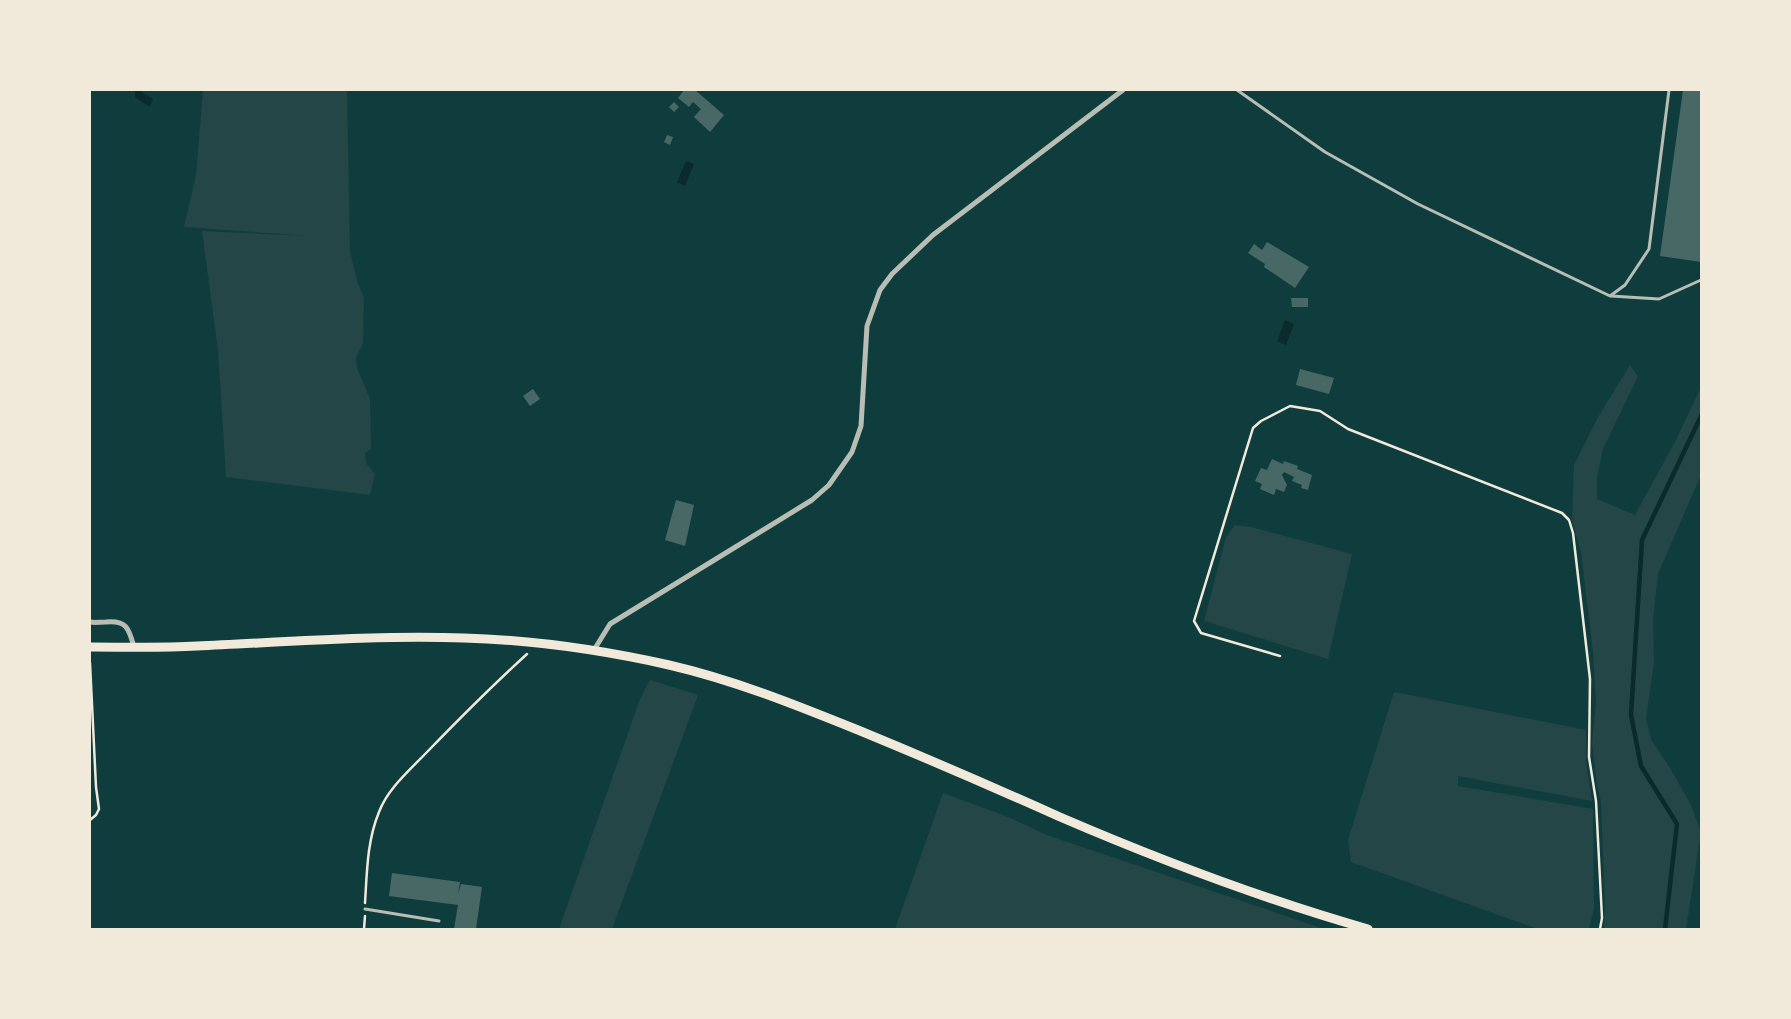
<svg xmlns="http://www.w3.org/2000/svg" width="1791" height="1019" viewBox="0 0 1791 1019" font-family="Barlow,sans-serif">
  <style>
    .green { fill: #244646 }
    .water { fill: #0a2a2b }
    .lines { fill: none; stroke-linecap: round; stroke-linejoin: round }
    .stream { stroke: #0a2a2b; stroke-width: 4.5 }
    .building { fill: #486865 }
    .path { stroke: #f1e9da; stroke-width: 2.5 }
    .service { stroke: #b8beb3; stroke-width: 3 }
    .minor { stroke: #b8beb3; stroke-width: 5 }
    .secondary { stroke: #f1e9da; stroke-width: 9 }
  </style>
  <rect width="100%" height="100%" fill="#0f3d3e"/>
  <path class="green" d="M203,90H347L350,252L358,284L364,298L363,343L356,358L357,368L370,399L371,449L365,453L366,463L375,474L370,495L226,477L218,350L202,231L307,236L184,227L196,175Z
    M1630,365L1638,376L1603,449L1597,477V499L1635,515L1676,440L1701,387V475L1658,574L1653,620L1654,662L1646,718L1651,739L1670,768L1691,805L1701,832L1686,929H1604L1605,905L1601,802L1597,784L1592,742L1596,703L1593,652L1581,552L1572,520L1574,465L1597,419Z
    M1235,525L1251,527L1352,554L1328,659L1204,621L1226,537Z
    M650,680L698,695L612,929H559L640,699Z
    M1394,692L1586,730V762L1592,801L1458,776V786L1593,809L1594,909L1589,929H1538L1351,862L1348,840Z
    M943,793L1008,817L1047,835L1324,929H895Z"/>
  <path class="water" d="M135,90H141L143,93L153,99L150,106H148L135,97Z
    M686,161L694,164L685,186L677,182Z
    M1285,320L1294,324L1286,345L1277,341Z"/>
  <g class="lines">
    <path class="stream" d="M1665,929L1677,824L1641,766L1631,715L1642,540L1701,416"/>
  </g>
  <path class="building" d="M684,90H695L724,115L710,132L694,117L701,109L693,102L689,107L678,98Z
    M1683,90H1701V262L1660,256Z
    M674,102L679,107L674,112L669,107Z
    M667,135L673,137L670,145L664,142Z
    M1267,242L1309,267L1295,288L1264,267L1265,264L1248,253L1254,244L1262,250Z
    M1291,298H1308V307H1292Z
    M1300,369L1334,378L1329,394L1296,385Z
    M533,389L540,399L530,406L523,396Z
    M1272,459L1283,464L1284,461L1298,466L1297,469L1312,475L1308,490L1301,488L1302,485L1292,481L1294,477L1284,472L1282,475L1287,485L1284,492L1276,489L1274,495L1260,489L1262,484L1255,481L1261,468L1267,470Z
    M676,500L694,505L685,546L665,540Z
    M392,873L460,882L458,894L461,884L482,887L476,929H454L458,905L389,896Z"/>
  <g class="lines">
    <path class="path" d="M1280,656L1201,633L1194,621L1253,428L1261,421L1290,406L1320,411L1348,429L1562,513L1569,520L1573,533L1590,679L1589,757L1596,801L1602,918L1600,929
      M90,663L96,787L99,809L96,815L90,820
      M365,903C367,872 367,841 379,812C388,788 411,769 429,750C461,717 493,685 527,654
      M364,929L365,916"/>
    <path class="service" d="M1237,90L1325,152L1418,204L1610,296L1625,285L1649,249L1669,90
      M1611,296L1659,299L1701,280
      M365,909L439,921"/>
    <path class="minor" d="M90,622C95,623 100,622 106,622C127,620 129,629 134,647
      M594,650L610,624L812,500L829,485L852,452L861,426L867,326L880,290L892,274L933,235L1123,90"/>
    <path class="secondary" d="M90,647C126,647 161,648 197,646C286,642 375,635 464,638C533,640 602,650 669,665C734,680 796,705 858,730C926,758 993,787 1060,817C1160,860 1263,899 1368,929"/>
  </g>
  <rect width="1791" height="1019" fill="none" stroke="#f1e9da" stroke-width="182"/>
</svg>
